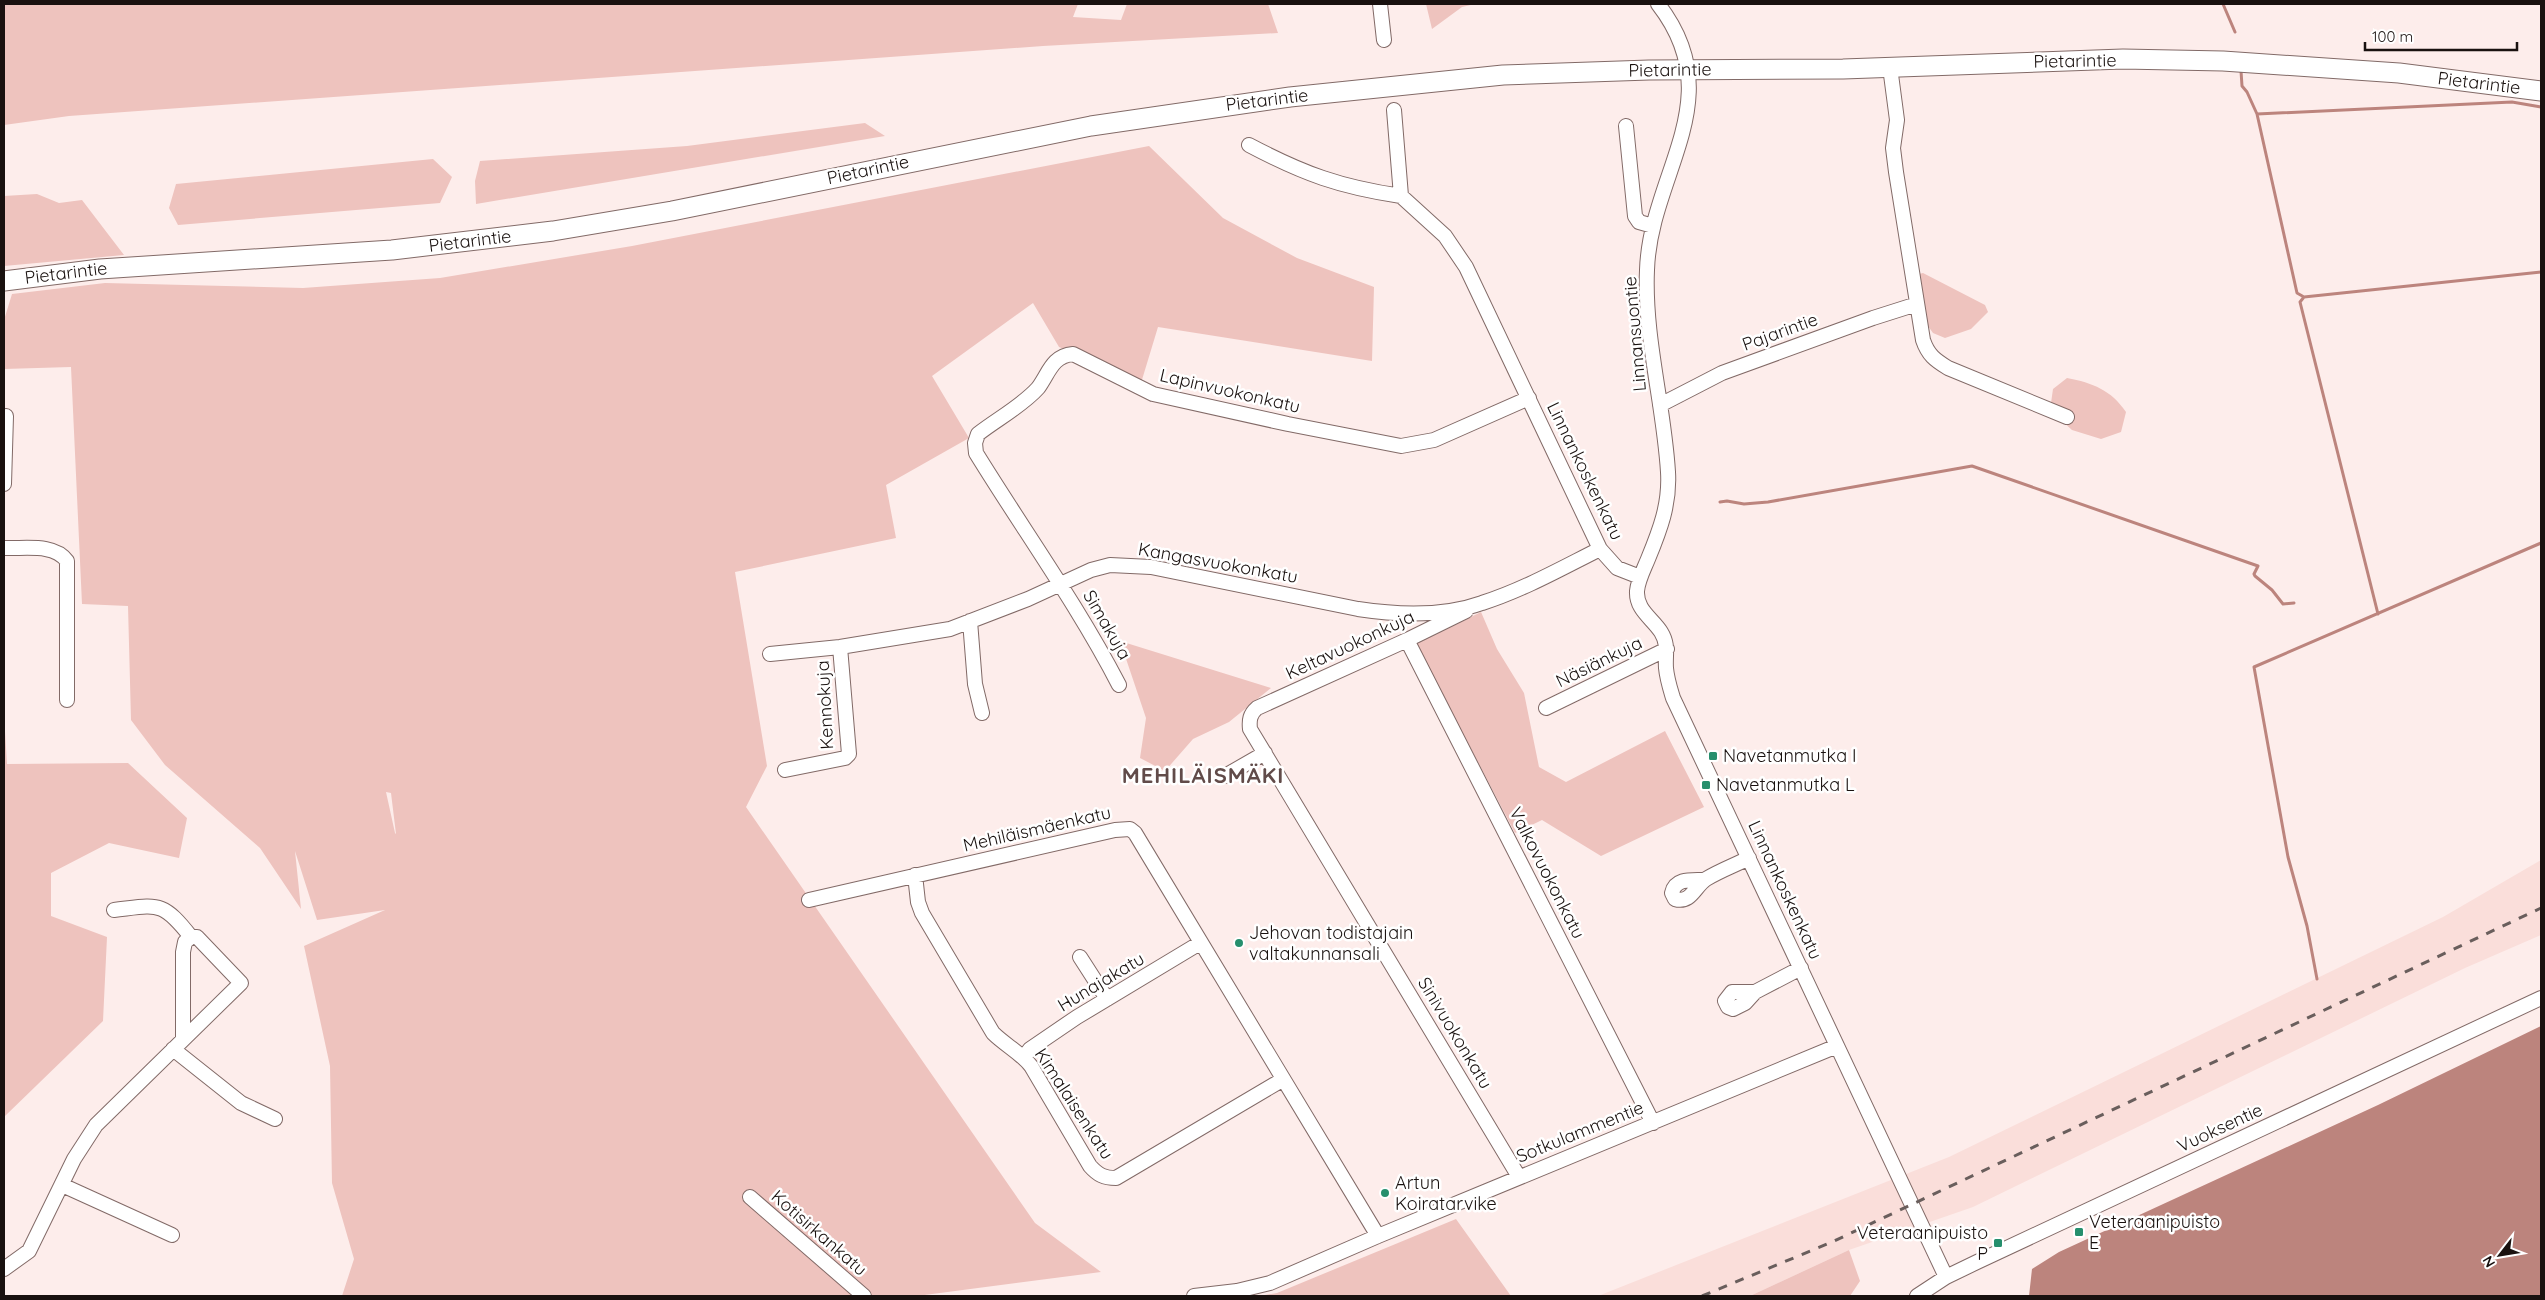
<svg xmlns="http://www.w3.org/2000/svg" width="2545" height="1300" viewBox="0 0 2545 1300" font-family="Quicksand,sans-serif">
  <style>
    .built { fill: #fadeda }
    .green { fill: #eec3be; fill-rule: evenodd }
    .water { fill: #bc847d }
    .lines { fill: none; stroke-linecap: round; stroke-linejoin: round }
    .stream { stroke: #bc847d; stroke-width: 3 }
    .minor-casing { stroke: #826a67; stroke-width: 16 }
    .major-casing { stroke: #826a67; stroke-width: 21 }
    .minor { stroke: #fff; stroke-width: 14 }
    .major { stroke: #fff; stroke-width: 19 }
    .rail { stroke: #695e5c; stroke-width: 3; stroke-dasharray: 9 9; stroke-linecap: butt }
    .poi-dot { fill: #268f6d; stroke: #fff; stroke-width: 2 }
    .labels { text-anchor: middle; stroke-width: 5; stroke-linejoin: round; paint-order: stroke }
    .street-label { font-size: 18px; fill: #19110f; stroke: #fff }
    .poi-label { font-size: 18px; fill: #19110f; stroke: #fff; text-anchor: start }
    .district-label { font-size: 22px; font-weight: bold; letter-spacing: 1px; fill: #614b49; stroke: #fff }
  </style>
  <rect width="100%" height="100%" fill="#fdedeb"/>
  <path class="built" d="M2541,860V935L2465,968L1973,1207L1849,1250L1750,1296H1598L1949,1157L2443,917Z"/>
  <path class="green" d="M4,4H1078L1073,17L1121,20L1127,4H1268L1278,33L1043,46L69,116L4,125Z
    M1426,4H1475L1462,7L1432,29Z
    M865,123L885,136L476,204L475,181L480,161L687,146Z
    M1149,146L1223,218L1297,258L1374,287L1372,361L1158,327L1141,383L1059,347L1033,303L932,376L969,438L886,485L896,538L735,572L767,766L746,807L1035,1223L1101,1272L917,1296H342L354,1259L332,1183L330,1066L304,946L385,910L317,920L295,851L301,909L260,848L165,765L131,720L128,606L82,604L71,367L4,369V320L12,294L105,283L303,288L440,278L632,246ZM386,792L391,793L396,834L395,833Z
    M433,159L452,177L440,203L178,225L169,208L176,184Z
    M37,194L59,203L82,200L124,255L4,266V196Z
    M1923,273L1985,305L1988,312L1971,329L1945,338L1933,333L1923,319L1915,275Z
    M2067,378C2093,383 2111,390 2126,412L2121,432L2101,439L2072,430L2050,410L2053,389Z
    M1481,612L1497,649L1524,693L1539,767L1566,782L1665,731L1704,807L1601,856L1542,820L1515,833L1416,644Z
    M1120,641L1271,688L1229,722L1193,739L1165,771L1140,758L1146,718Z
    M4,715L7,764L128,763L187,818L179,858L109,843L51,873V916L107,937L103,1021L4,1117Z
    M1456,1219L1511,1296H1259L1277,1293Z
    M1849,1250L1860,1281L1850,1296H1750Z"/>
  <path class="water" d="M2541,1026V1296H2029L2032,1269L2059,1252L2378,1105Z"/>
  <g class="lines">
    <path class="stream" d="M2223,4L2235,32
      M2241,71L2242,86L2247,92L2257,114L2297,293L2304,297L2541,272
      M2257,114L2512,102L2541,107
      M2304,297L2300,302L2378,614
      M1720,502L1727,501L1744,504L1768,502L1972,466L2258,566L2254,574L2255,576L2272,590L2283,604L2294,603
      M2317,979L2307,926L2288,857L2254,667L2541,543"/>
    <defs>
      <path id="minor" d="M1380,4L1384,40
        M1658,4C1732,99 1650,173 1647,270C1644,337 1664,405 1668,472C1670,504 1660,530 1648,559C1644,569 1638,580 1637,591C1636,610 1652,618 1661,632C1669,645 1665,655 1666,668C1667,679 1670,688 1673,698L1946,1277
        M1890,67L1897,120L1893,148L1896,172L1923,340C1928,355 1935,360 1948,368L2067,417
        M1394,110L1401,196L1445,236L1466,267L1600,549L1617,568L1640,577
        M1626,126L1635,216L1639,222L1653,226
        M1249,145C1304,174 1340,187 1401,196
        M1660,405L1722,373L1873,318L1917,304
        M4,484L6,416
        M4,548C25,549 54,543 67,561V700
        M1466,611L1407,640L1257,708C1250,714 1249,720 1250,729L1519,1177
        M970,621L975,684L982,713
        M1407,640L1653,1123
        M770,654L840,647L950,629L1028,599L1091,570L1110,565L1151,567L1358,609C1398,615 1443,617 1482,603C1523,590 1562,568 1600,549
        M1119,685C1077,604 1024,531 976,453L975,443L978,434C997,419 1022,406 1038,388C1049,373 1052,356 1073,354L1153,394L1288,424L1401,446L1434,440L1529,398
        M1546,708L1667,649
        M785,770L845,758L849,754L840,647
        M1225,776L1265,753
        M915,875L918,902L922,913L993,1033C1005,1045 1021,1053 1031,1066L1090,1166C1098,1175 1104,1178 1116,1178L1282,1080
        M1704,880C1691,880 1675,878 1672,893L1675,899C1691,904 1695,886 1706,879C1719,871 1735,865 1749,858
        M809,900L1115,830L1130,829L1135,833L1378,1236
        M1080,957L1107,999
        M1755,992H1732L1725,1001L1728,1007L1733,1009L1745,1003L1755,992L1801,968
        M183,1039V952L185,942L191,937
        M173,1049L241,1103L275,1119
        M1024,1057L1030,1049L1077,1017L1200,943
        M62,1185L172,1235
        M750,1197L864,1296
        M4,1269L29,1251L74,1159L96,1125L241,983L197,937H191C162,900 158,905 114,910
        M1194,1296L1237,1291L1270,1283L1378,1236L1837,1046
        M1917,1296L1946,1277L1977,1262L2541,998"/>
      <path id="major" d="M4,281L100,269L392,250L553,231L672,211L1091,126L1290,97L1503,75L1649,70L1843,69L2123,59L2223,61L2399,73L2541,91"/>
    </defs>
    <use href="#minor" class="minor-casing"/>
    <use href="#major" class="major-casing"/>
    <use href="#minor" class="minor"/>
    <use href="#major" class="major"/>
    <path class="rail" d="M1702,1296L1832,1242L2541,908"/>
  </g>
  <g class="poi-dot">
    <rect x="1708" y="751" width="10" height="10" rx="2.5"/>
    <rect x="1701" y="780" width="10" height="10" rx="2.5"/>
    <circle cx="1239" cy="943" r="5"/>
    <circle cx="1385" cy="1193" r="5"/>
    <rect x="2074" y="1227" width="10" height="10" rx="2.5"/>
    <rect x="1993" y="1238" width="10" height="10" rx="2.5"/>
  </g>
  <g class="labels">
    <g class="street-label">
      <text transform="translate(2075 61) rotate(-1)" y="6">Pietarintie</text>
      <text transform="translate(1670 70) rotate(-1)" y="6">Pietarintie</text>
      <text transform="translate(2479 83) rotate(7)" y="6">Pietarintie</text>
      <text transform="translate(1267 100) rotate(-7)" y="6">Pietarintie</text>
      <text transform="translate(868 170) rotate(-12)" y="6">Pietarintie</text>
      <text transform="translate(470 241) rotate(-7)" y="6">Pietarintie</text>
      <text transform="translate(66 273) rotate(-7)" y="6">Pietarintie</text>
      <text transform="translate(1780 332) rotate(-20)" y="6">Pajarintie</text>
      <text transform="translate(1635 334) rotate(-95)" y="6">Linnansuontie</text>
      <text transform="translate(1230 391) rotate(13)" y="6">Lapinvuokonkatu</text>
      <text transform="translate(1585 471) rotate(64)" y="6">Linnankoskenkatu</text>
      <text transform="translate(1218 563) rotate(10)" y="6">Kangasvuokonkatu</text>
      <text transform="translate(1107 625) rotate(60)" y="6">Simakuja</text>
      <text transform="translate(1350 645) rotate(-25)" y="6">Keltavuokonkuja</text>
      <text transform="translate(1599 662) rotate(-26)" y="6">Näsiänkuja</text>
      <text transform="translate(825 705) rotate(-93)" y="6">Kennokuja</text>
      <text transform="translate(1037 829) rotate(-13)" y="6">Mehiläismäenkatu</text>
      <text transform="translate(1547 873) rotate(63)" y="6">Valkovuokonkatu</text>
      <text transform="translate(1785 890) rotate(65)" y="6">Linnankoskenkatu</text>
      <text transform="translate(1101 982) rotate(-31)" y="6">Hunajakatu</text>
      <text transform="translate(1455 1033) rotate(59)" y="6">Sinivuokonkatu</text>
      <text transform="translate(1074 1104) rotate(57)" y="6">Kimalaisenkatu</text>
      <text transform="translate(2220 1128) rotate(-25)" y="6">Vuoksentie</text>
      <text transform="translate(1580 1132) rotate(-22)" y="6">Sotkulammentie</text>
      <text transform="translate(819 1233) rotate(41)" y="6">Kotisirkankatu</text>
    </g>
    <g class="poi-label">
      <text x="1723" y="762">Navetanmutka I</text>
      <text x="1716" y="791">Navetanmutka L</text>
      <text x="1249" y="939">Jehovan todistajain<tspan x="1249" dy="21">valtakunnansali</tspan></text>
      <text x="1395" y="1189">Artun<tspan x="1395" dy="21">Koiratarvike</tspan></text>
      <text x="2089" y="1228">Veteraanipuisto<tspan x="2089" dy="21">E</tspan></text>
      <text x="1988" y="1239" text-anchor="end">Veteraanipuisto<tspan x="1988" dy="21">P</tspan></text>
    </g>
    <g class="district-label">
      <text x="1203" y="783">MEHILÄISMÄKI</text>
    </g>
  </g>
  <rect width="2545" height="1300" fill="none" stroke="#19110f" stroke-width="10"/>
  <g transform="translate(2500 1255) rotate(239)" stroke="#ffffff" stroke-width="4" paint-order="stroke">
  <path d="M0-4L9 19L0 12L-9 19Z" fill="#19110f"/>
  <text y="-8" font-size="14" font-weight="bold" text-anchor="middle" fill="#19110f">N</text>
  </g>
  <path d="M2365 42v8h152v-8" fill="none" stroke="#19110f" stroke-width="2.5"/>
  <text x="2372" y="42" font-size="15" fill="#19110f" stroke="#ffffff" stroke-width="4" paint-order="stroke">100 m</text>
</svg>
